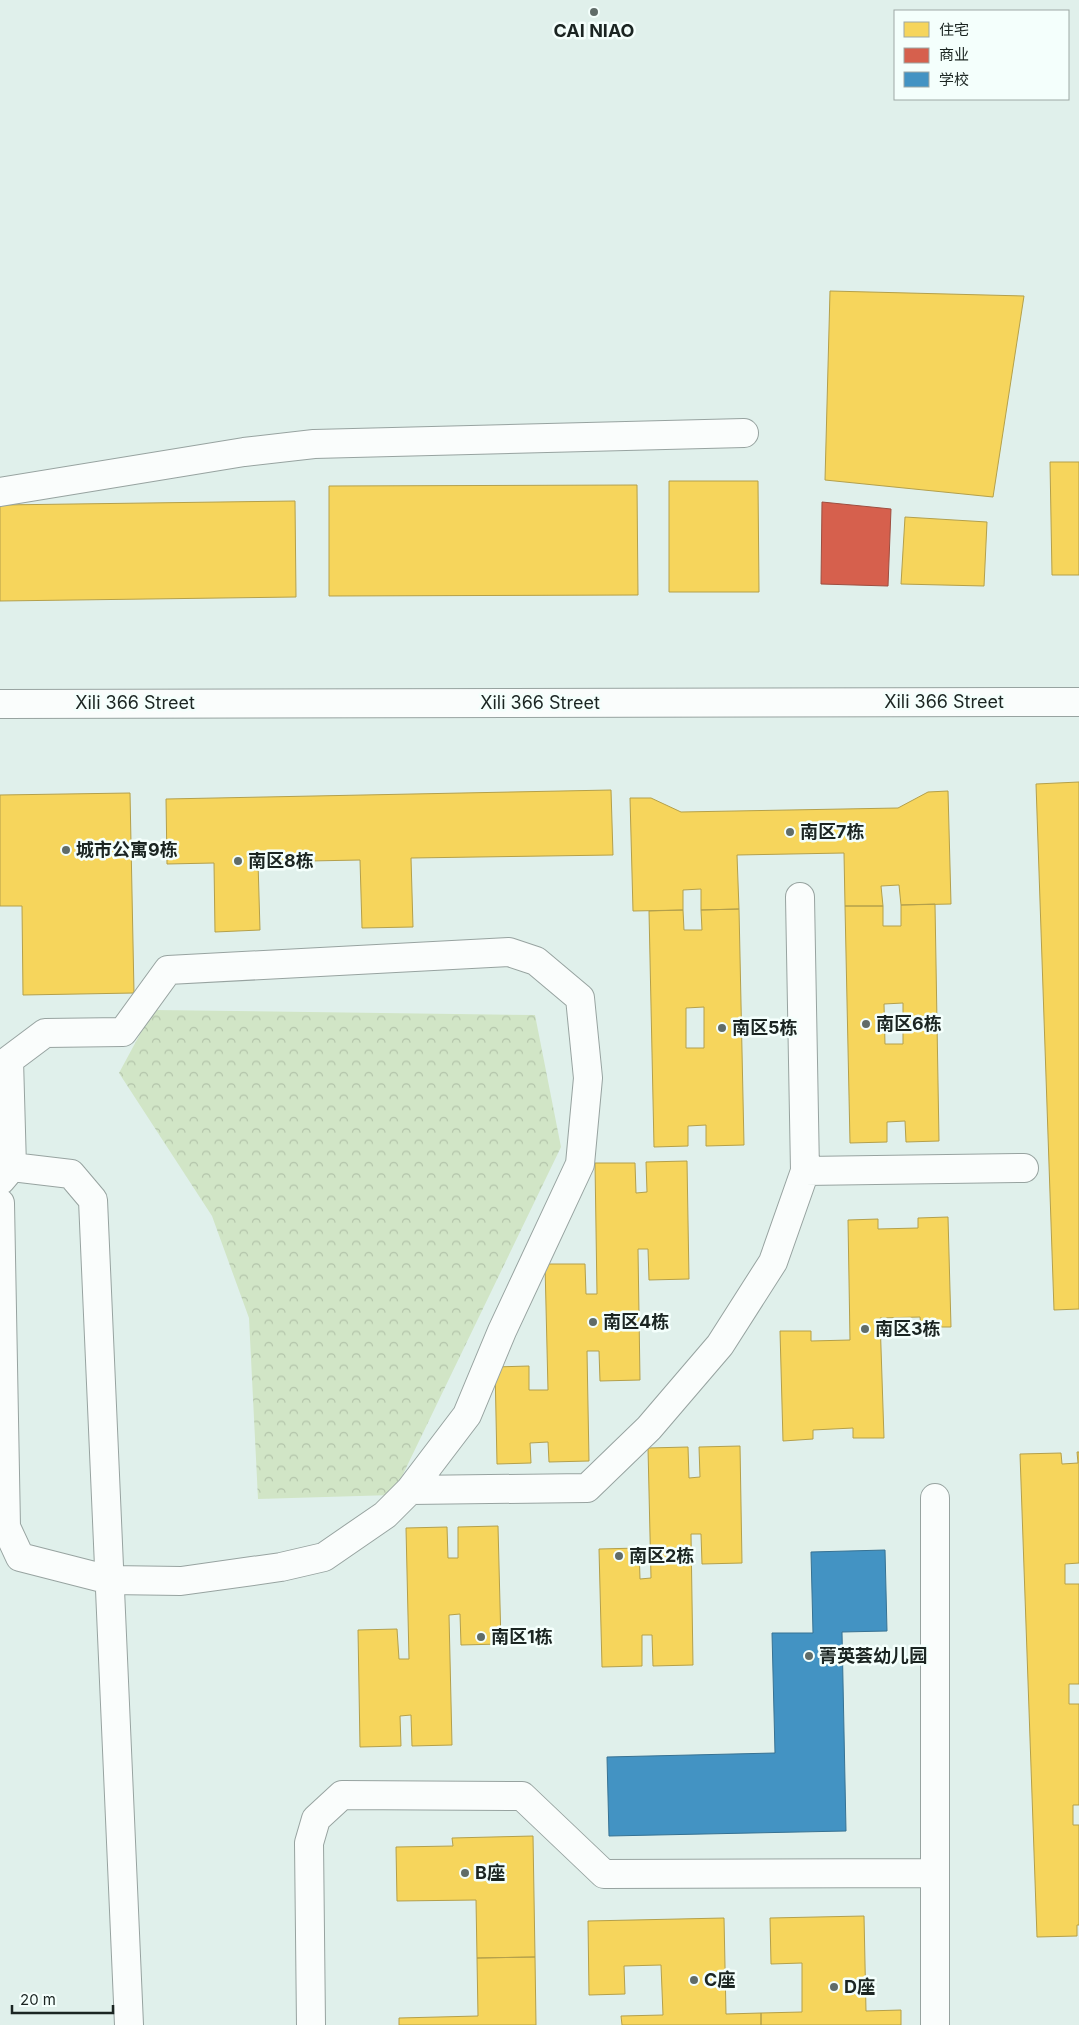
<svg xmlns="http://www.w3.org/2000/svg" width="1079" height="2025" viewBox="0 0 1079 2025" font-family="Inter,'Noto Sans SC',sans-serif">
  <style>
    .park { fill: url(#park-crowns) }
    .homes { fill: #f6d55c; stroke: #b4a04b; fill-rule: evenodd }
    .shops { fill: #d6604d; stroke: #9e4e40 }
    .schools { fill: #4393c3; stroke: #377293 }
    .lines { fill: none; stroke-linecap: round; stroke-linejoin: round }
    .minor-casing { stroke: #97a3a0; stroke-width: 30 }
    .minor { stroke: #fafdfc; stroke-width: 28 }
    .poi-dot { fill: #606c68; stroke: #f4fffc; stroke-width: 2 }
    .labels { text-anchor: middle; stroke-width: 5; stroke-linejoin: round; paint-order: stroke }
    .poi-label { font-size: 18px; font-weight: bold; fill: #1b2522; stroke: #f4fffc; text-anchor: start }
    .street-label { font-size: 18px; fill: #1b2522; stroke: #f4fffc }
  </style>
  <defs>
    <pattern id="park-crowns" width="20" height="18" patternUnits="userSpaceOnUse" patternTransform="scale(1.25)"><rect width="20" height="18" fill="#d1e5c6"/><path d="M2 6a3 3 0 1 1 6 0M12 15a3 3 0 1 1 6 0" fill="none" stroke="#b3c4aa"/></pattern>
  </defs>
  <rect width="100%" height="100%" fill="#e0f0eb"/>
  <path class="park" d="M153,1010L535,1015L561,1147L393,1495L258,1499L249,1318L212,1216L119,1073Z"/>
  <path class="homes" d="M830,291L1024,296L993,497L825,480Z
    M1050,462H1079V575H1052Z
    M669,481H758L759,592H669Z
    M637,485L638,595L329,596V486Z
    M295,501L296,597L0,601V505Z
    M905,517L987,522L984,586L901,584Z
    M1079,782V1309L1054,1310L1036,784Z
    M611,790L613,855L411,858L413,927L362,928L360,860L258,862L260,930L215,932L214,863L167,864L166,799Z
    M948,791L951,904L901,905L899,885L881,886L883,906H845L844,853L737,855L739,909L701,910V889L683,890V910L633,911L630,798H651L681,812L898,808L928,792Z
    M130,793L134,993L23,995L22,906H0V795Z
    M935,904L939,1141L906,1142L905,1121L887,1122V1142L850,1143L845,906H883V926H901V905ZM903,1003V1044H885L884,1004Z
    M739,909L744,1145L706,1146V1125L688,1126V1146L654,1147L649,911L683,910L684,930H702L701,910ZM704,1007V1048H686V1008Z
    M687,1161L689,1279L649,1280L648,1249H638L640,1380L600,1381L599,1351H587L589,1461L549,1462L548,1442L530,1443L531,1463L497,1464L495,1367L529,1366V1390H548L545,1264H585L586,1294H597L595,1163H635L636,1193L647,1192L646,1162Z
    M948,1217L951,1327H921L920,1317L880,1318L884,1438H853V1428L813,1430V1439L783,1441L780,1331H811V1341L850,1340L848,1220L878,1219V1229L918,1228V1218Z
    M740,1446L742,1563L702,1564L701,1534H691L693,1665L653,1666L652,1635H642V1666L602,1667L599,1549L639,1548L640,1579L651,1578L648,1448L688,1447L689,1478L700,1477L699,1447Z
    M1077,1452H1079V1563L1065,1564V1584H1079V1684H1069V1704H1079V1805H1073V1825H1079V1925H1077V1936L1037,1937L1020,1454L1061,1453L1062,1464L1078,1463Z
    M498,1526L501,1644L461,1645L460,1614L449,1615L452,1745L412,1746L411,1715L400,1716L401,1746L360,1747L358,1630L397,1629L399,1659H409L406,1528L447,1527L448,1558H458V1527Z
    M533,1836L535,1957L477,1958L476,1900L397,1901L396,1847L453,1846L452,1838Z
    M864,1916L866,2011L901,2010V2025H761V2013L802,2012V1963L771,1964L770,1918Z
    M724,1918L726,2014L761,2013V2025H622L621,2016L663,2015L661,1965L624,1966L625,1994L589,1995L588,1921Z
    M535,1957L536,2025H399V2018L478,2016L477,1958Z"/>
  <path class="shops" d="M822,502L891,509L888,586L821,584Z"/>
  <path class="schools" d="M885,1550L887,1631L842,1632L846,1831L609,1836L607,1757L775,1753L772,1633H813L811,1552Z"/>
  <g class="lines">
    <defs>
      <path id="minor" d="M0,492L244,452L314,444L744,433
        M0,704L1079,702
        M805,1171L1024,1168
        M1,1180L12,1167L71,1174L93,1200L129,2025
        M0,1203L6,1527L20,1557L110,1580L181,1581L281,1567L324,1557L385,1515L410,1490L467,1415L502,1331L580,1164L588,1078L580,998L536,961L509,952L168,970L123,1032L45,1033L9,1060L12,1167
        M410,1490L587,1488L649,1428L720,1345L773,1262L805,1171L800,897
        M935,1498V2025
        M311,2025L309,1843L316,1819L342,1795L522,1796L604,1874L935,1873"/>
    </defs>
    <use href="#minor" class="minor-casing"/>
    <use href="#minor" class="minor"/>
  </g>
  <g class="poi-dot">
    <circle cx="594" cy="12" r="5"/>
    <circle cx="790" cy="832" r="5"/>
    <circle cx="66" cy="850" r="5"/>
    <circle cx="238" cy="861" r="5"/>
    <circle cx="866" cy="1024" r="5"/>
    <circle cx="722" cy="1028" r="5"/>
    <circle cx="593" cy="1322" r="5"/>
    <circle cx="865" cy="1329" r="5"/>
    <circle cx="619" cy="1556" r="5"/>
    <circle cx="481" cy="1637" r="5"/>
    <circle cx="809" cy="1656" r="5"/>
    <circle cx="465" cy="1873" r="5"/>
    <circle cx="694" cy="1980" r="5"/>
    <circle cx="834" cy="1987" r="5"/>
  </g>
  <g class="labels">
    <g class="poi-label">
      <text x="594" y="37" text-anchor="middle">CAI NIAO</text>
      <text x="800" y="838">南区7栋</text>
      <text x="76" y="856">城市公寓9栋</text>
      <text x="248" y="867">南区8栋</text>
      <text x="876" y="1030">南区6栋</text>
      <text x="732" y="1034">南区5栋</text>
      <text x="603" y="1328">南区4栋</text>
      <text x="875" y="1335">南区3栋</text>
      <text x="629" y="1562">南区2栋</text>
      <text x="491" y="1643">南区1栋</text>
      <text x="819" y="1662">菁英荟幼儿园</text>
      <text x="475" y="1879">B座</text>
      <text x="704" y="1986">C座</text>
      <text x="844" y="1993">D座</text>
    </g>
    <g class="street-label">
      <text x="944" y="708">Xili 366 Street</text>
      <text x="135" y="709">Xili 366 Street</text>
      <text x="540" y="709">Xili 366 Street</text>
    </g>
  </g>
  <rect x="894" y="10" width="175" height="90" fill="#f4fffc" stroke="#9da8a5"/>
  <rect x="904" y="22" width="25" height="15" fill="#f6d55c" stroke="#9da8a5"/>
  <text x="939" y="35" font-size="15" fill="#1b2522">住宅</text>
  <rect x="904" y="48" width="25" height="15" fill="#d6604d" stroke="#9da8a5"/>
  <text x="939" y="60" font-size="15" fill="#1b2522">商业</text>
  <rect x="904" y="72" width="25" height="15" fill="#4393c3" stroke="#9da8a5"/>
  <text x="939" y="85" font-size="15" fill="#1b2522">学校</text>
  <path d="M12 2005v8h101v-8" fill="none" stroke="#1b2522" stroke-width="2.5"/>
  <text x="20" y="2005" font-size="15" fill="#1b2522" stroke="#f4fffc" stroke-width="4" paint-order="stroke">20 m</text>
</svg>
